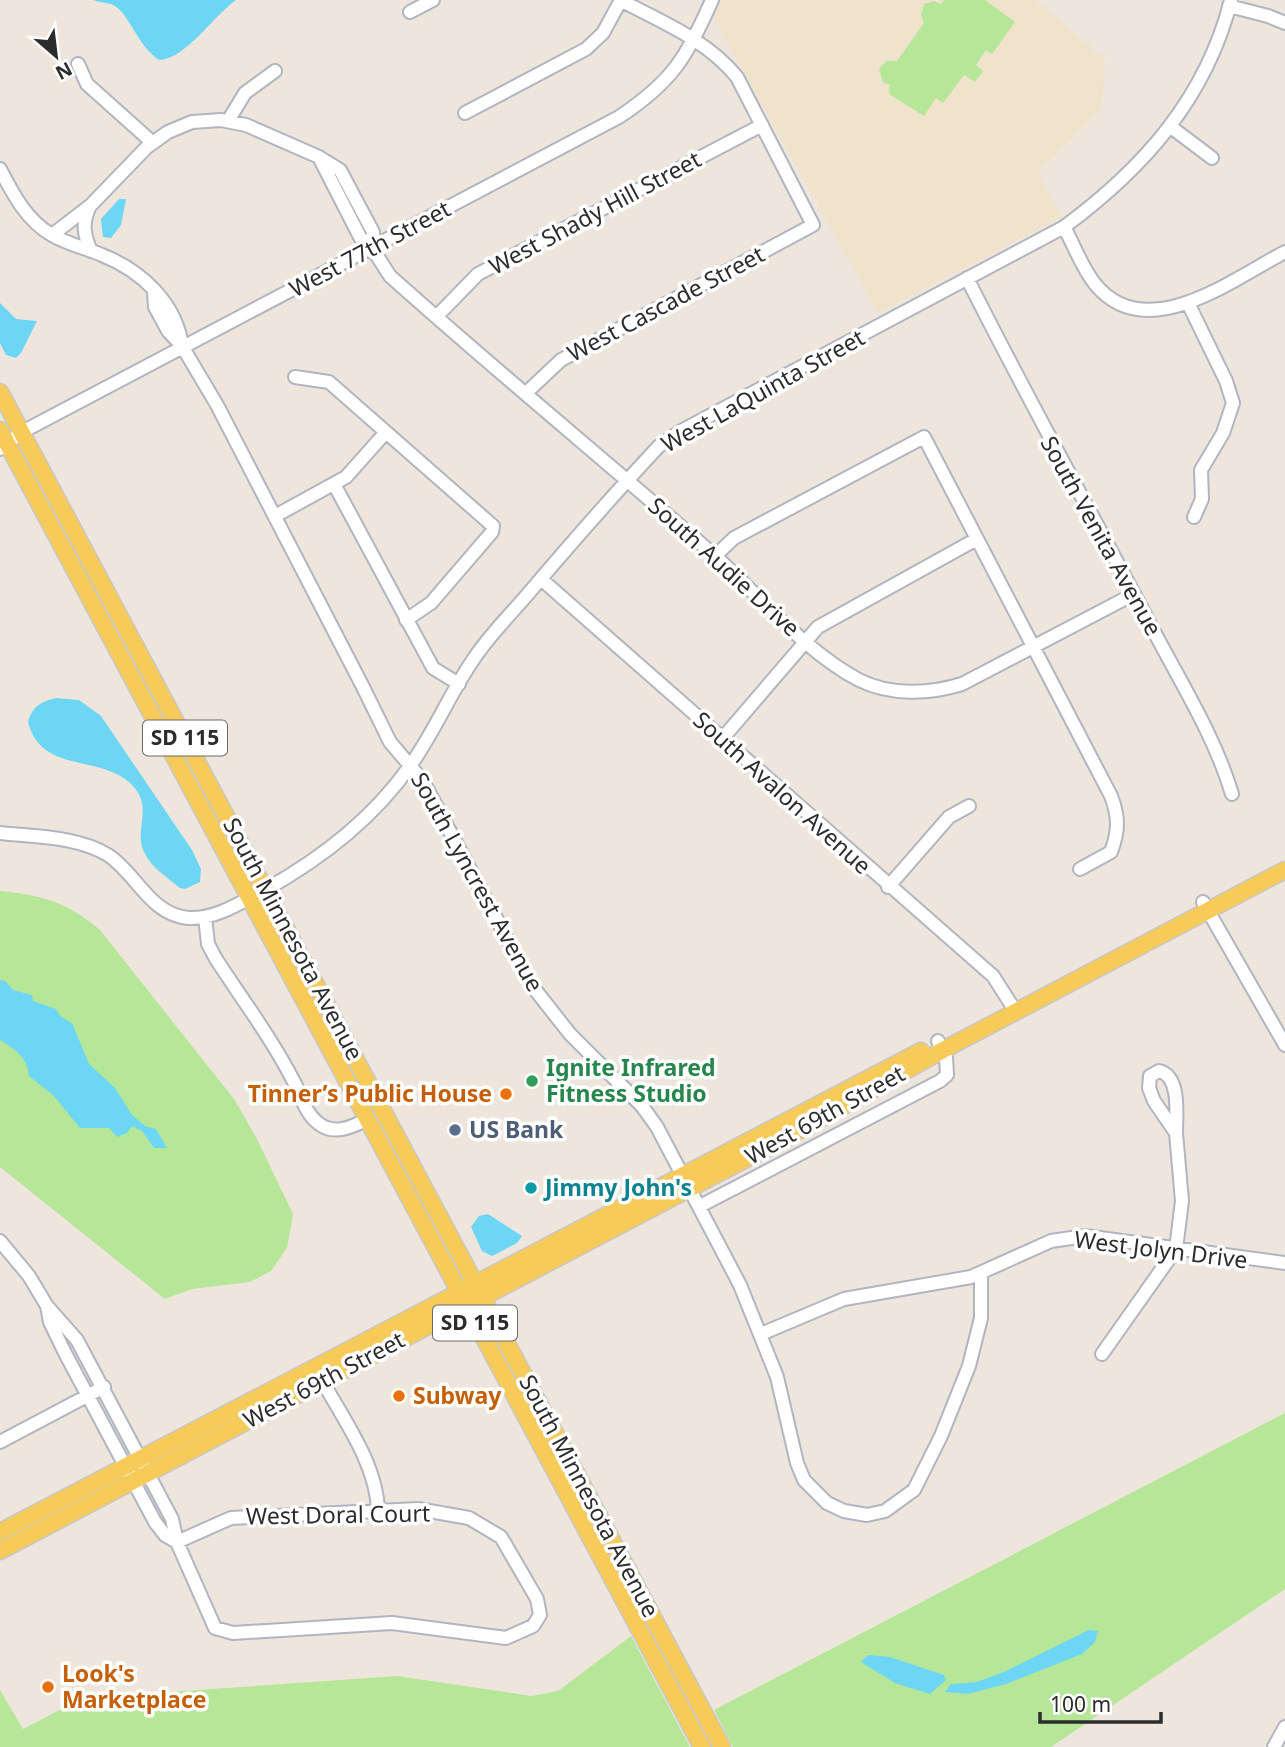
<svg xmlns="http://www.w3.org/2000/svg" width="1285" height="1747" viewBox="0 0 1285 1747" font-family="'Noto Sans',sans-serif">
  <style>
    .education { fill: #f0e3cc }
    .green { fill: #b6e698 }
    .water { fill: #6cd6f4 }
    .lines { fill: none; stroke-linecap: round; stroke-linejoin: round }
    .minor-casing { stroke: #b1b5c0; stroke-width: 16 }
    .major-casing { stroke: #c8c8c8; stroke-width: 19 }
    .minor { stroke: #fff; stroke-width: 12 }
    .major { stroke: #f7cb5a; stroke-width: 16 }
    .leisure-dot { fill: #2e9e5b; stroke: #fff; stroke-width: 2.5 }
    .food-dot { fill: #e8710a; stroke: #fff; stroke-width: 2.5 }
    .service-dot { fill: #5c6f8a; stroke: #fff; stroke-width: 2.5 }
    .culture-dot { fill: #0f9aa8; stroke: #fff; stroke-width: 2.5 }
    .labels { text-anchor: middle; stroke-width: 7; stroke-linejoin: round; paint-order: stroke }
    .shield { fill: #fff; stroke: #6b6b6b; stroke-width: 2 }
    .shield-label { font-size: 21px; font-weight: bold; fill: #2c2c2c }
    .street-label { font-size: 23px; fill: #2c2c2c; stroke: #fff }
    .leisure-label { font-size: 23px; font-weight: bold; fill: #27864d; stroke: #fff; text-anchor: start }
    .food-label { font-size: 23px; font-weight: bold; fill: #c56008; stroke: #fff; text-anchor: start }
    .service-label { font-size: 23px; font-weight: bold; fill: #4e5e75; stroke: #fff; text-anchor: start }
    .culture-label { font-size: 23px; font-weight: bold; fill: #0d838f; stroke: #fff; text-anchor: start }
  </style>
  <rect width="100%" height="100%" fill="#eee6dd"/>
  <path class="education" d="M722,0H1036L1105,59L1102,108L1038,173L1062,217L878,313L713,17Z"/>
  <path class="green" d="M944,0H985L1015,22L992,54L986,50L976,65L983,71L975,82L964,75L943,103L936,98L924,116L889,94L890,85L883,82L879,69L886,61H897L924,23L921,14L924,4L934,1L941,4Z
    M0,891C42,895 67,902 100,930L234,1099L256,1137L293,1214L287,1248L271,1271L250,1282L192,1289L165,1299L0,1167Z
    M1285,1413V1589L1051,1747H733L714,1710Z
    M631,1636L690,1747H0V1690L23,1729L83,1698L397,1676L531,1696L558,1691Z"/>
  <path class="water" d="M93,0H236C213,16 186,59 159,60C137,45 131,17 115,6C109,2 100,3 93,0Z
    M119,199H126L121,225L111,238L103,237L101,219Z
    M0,303L16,319L37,321L21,353L16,358L6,355L0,343Z
    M56,698L79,700L101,716L192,850L201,869L200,882L185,889L180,888C168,878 152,868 145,854C131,828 159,804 125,779C93,756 40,771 28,722C33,706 40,702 56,698Z
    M0,980L5,981L13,990L32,995L33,1001L56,1009L60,1016L72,1023L89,1064L115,1088L132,1115L145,1126L156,1129L167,1148H154L142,1131L132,1126L127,1133L117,1137L109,1128H80L53,1095L29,1076C28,1058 15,1049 0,1040Z
    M488,1214L522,1236L517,1243L492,1256L482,1251L471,1227L479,1216Z
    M1089,1630L1098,1631L1095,1642L1082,1654L1006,1684L968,1694L945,1692L951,1684L977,1682L1004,1672Z
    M868,1655L890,1657L944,1675L946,1680L930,1694L895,1683L861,1662Z"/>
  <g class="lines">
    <defs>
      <path id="minor" d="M1229,6L1268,16L1285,23
        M410,12L433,0
        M78,64L87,84L153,143
        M465,113L586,49L603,33L621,0
        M228,121L245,93L275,71
        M1171,127L1212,158
        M319,157L360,237L372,248L390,276C496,371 607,462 715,556C761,597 804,651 859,680C891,696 930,694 962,684L1134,594
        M0,169C13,194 26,220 52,235C67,244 86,248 102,255C142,271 176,303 182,346
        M89,208C82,224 84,235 91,251
        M1064,227C1074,245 1082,268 1095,284C1146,347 1233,279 1285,252
        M52,235L91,205L147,147L168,132L192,122L221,120L246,125L319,157L340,170L373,232L372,248
        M967,278C1025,394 1088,507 1149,622C1178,678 1214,734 1232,794
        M154,292L155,307L168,331L182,346L217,405L363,687L390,742L423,781L533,987L570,1034L642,1106L657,1127L740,1285L777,1377L797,1463L804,1480L827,1503L844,1511L867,1515L885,1511L914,1490L941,1436L969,1366L981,1318V1274
        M1188,303L1226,381L1233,403L1223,433L1201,470L1202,499L1194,517
        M438,315L478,274L762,125
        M295,377L329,382L493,526L492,532L431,603L406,620
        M526,393L561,360L813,225L737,77C707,40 662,22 620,0
        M0,449L22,432L619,117C672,82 687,57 712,0
        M334,484L433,668L459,684
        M275,516L346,477L386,432
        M715,556L734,538L924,437L1111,796C1119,817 1119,830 1111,852L1080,869
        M541,579L993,976L1016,1012
        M722,739L818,627L975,540
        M0,833C35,837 77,836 108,855C137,874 150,915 189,918C216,919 240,903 263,891C321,859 372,820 410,766C435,731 451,691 475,657C492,632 514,611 533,588C574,540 616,492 659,446L681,431L1064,227C1144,168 1206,98 1231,0
        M888,887L949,817L969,806
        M1203,902L1285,1045
        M205,917L208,944L216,959C242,999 272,1039 294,1082C301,1095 305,1113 318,1123C334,1136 352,1127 368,1119
        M1159,1071C1181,1076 1176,1115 1176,1133L1154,1101L1149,1088L1150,1076Z
        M700,1206L940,1081L947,1075L946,1057L938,1041
        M0,1241L29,1276L47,1306L77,1340L172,1519L177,1542L215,1628L233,1633L392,1623L506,1638L533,1626L540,1615L537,1599L501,1537L469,1518L418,1509L231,1518L177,1542
        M47,1306L50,1322L65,1353L155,1522L165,1535L177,1542
        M761,1334L844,1299L971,1277L1051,1241L1085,1236L1285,1263
        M1102,1354L1176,1249L1182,1201L1176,1133
        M319,1375C341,1416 377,1463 378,1511
        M0,1442L104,1387
        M1274,1747L1285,1727"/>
      <path id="major" d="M0,392L722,1747
        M0,430L702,1747
        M0,1532L921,1051
        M0,1551L784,1139L943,1050L1285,870"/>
    </defs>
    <use href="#minor" class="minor-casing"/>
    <use href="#major" class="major-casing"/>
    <use href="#minor" class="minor"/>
    <use href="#major" class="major"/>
  </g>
  <circle class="leisure-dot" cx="532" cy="1081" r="7"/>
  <g class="food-dot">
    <circle cx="506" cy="1094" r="7"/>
    <circle cx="399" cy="1396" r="7"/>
    <circle cx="48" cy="1687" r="7"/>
  </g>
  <circle class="service-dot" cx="455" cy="1130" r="7"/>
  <circle class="culture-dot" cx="531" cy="1188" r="7"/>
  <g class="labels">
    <g class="shield">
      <rect x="143" y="720.5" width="84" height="35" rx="5"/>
      <rect x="433" y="1305.5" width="84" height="35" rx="5"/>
    </g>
    <g class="shield-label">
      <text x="185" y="745">SD 115</text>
      <text x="475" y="1330">SD 115</text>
    </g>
    <g class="street-label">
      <text transform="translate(595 213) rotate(-28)" y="8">West Shady Hill Street</text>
      <text transform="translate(370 249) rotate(-28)" y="8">West 77th Street</text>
      <text transform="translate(666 304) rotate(-28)" y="8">West Cascade Street</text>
      <text transform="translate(763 391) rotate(-29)" y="8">West LaQuinta Street</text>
      <text transform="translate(1101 536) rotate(61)" y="8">South Venita Avenue</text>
      <text transform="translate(724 567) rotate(42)" y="8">South Audie Drive</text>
      <text transform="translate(782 793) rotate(42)" y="8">South Avalon Avenue</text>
      <text transform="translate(477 882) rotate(61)" y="8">South Lyncrest Avenue</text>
      <text transform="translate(293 939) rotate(62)" y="8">South Minnesota Avenue</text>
      <text transform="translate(825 1115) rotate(-29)" y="8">West 69th Street</text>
      <text transform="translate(1161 1250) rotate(7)" y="8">West Jolyn Drive</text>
      <text transform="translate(324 1380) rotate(-28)" y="8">West 69th Street</text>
      <text transform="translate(589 1496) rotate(62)" y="8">South Minnesota Avenue</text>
      <text transform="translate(338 1515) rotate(-1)" y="8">West Doral Court</text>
    </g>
    <g class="leisure-label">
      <text x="546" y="1076">Ignite Infrared<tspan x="546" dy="26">Fitness Studio</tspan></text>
    </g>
    <g class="food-label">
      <text x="492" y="1102" text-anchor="end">Tinner’s Public House</text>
      <text x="413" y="1404">Subway</text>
      <text x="62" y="1682">Look's<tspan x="62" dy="26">Marketplace</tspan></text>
    </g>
    <g class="service-label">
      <text x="469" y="1138">US Bank</text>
    </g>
    <g class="culture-label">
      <text x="545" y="1196">Jimmy John's</text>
    </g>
  </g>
  <g transform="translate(56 56) rotate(152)" stroke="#ffffff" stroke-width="5" paint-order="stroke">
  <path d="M0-5L12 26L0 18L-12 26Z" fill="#2c2c2c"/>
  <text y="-10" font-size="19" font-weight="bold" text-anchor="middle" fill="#2c2c2c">N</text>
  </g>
  <path d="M1040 1712v10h121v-10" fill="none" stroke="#2c2c2c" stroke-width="3.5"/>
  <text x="1050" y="1712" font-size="21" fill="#2c2c2c" stroke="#ffffff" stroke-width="5" paint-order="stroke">100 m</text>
</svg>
